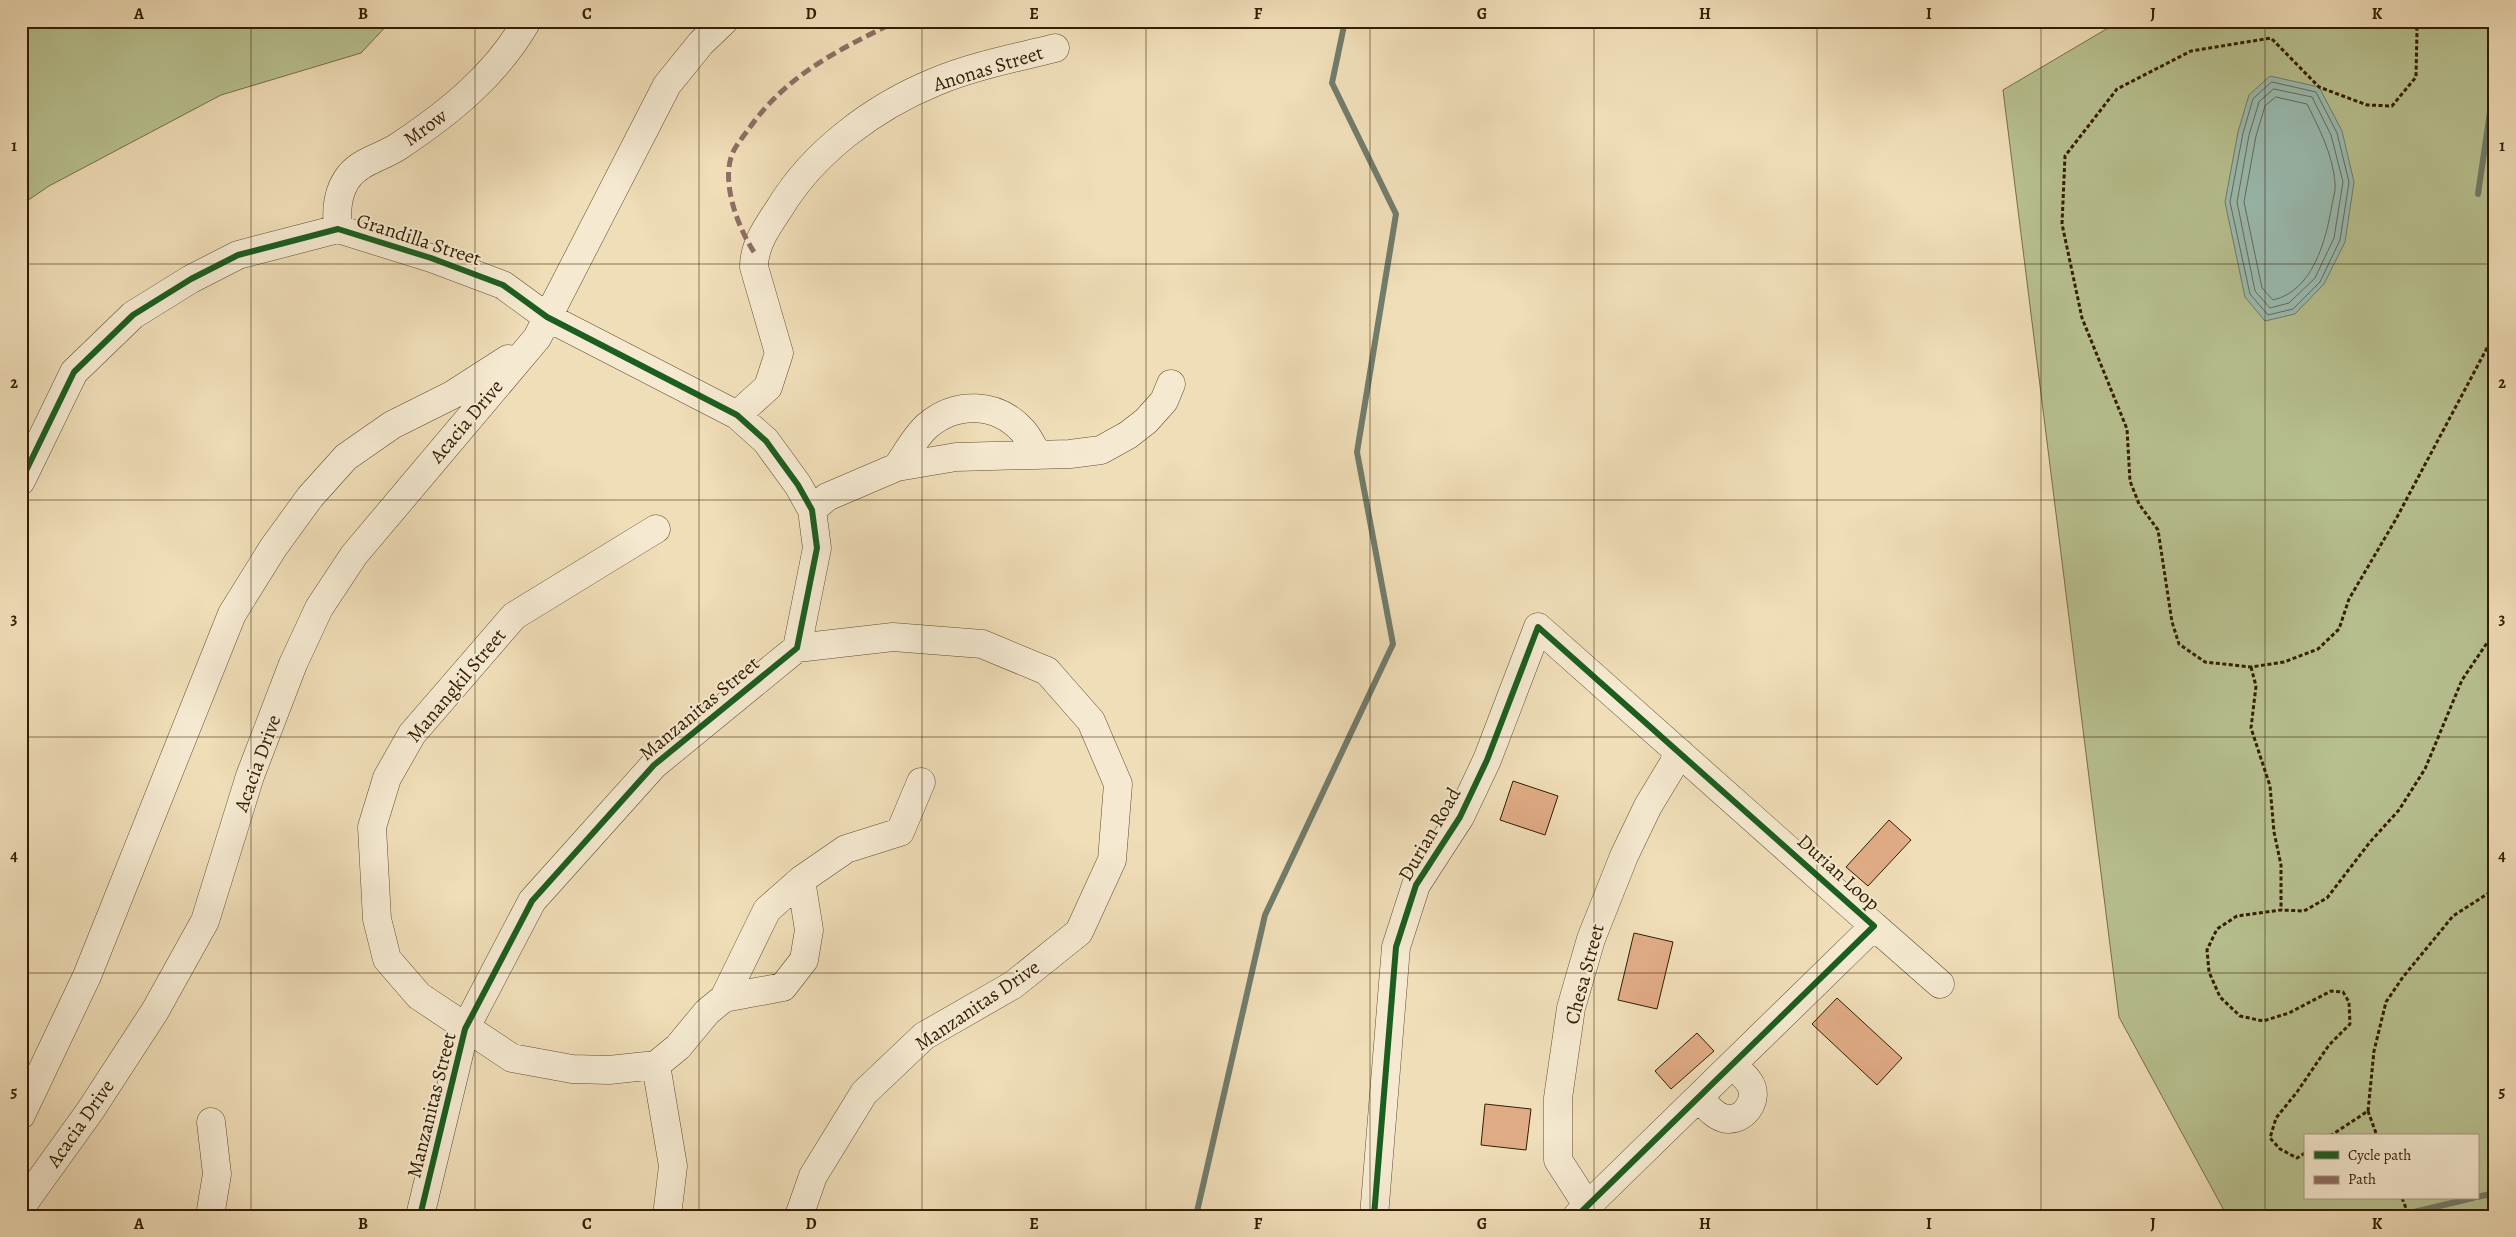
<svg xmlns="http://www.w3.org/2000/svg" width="2516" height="1237" viewBox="0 0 2516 1237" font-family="Alegreya,serif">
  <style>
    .green { fill: #b8c190; stroke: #766f48; fill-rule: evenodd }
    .water { fill: #9abcb2; stroke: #717c6b }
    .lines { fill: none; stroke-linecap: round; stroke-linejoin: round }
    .shore { stroke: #666c59; stroke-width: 1 }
    .stream { stroke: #717c6b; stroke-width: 6 }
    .building { fill: #e0ac86; stroke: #331d00 }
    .minor-casing { stroke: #624d2e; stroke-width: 29 }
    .path { stroke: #331d00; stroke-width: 3; stroke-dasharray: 4 2.5; stroke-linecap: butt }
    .minor { stroke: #f5ead1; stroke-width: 28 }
    .quiet { stroke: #8d6e63; stroke-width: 5; stroke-dasharray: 10 5; stroke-linecap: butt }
    .cycleway-casing { stroke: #f5ead1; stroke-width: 9 }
    .cycleway { stroke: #1b5e20; stroke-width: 6 }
    .grid { fill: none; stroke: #331d00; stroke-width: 1; stroke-opacity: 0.55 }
    .labels { text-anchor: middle; stroke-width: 4; stroke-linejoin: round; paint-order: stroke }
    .street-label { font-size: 20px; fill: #331d00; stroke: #f5ead1 }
    .neatline { fill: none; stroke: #331d00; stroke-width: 2 }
    .grid-label { font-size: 16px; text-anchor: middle; font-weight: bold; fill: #331d00 }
  </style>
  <rect width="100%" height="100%" fill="#f0deb8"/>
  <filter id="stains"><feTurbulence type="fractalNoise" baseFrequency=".004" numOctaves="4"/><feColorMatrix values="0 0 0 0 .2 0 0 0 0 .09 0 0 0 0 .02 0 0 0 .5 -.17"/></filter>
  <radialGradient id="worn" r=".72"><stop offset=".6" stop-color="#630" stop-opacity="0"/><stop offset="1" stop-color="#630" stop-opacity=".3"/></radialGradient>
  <path class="green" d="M21,21H391L361,53L221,95L49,186L21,205Z
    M2120,21H2495V1216H2227L2119,1017L2003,90ZM2305,1136H2477V1198H2305Z"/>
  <path class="water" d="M2270,76L2319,87L2342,131L2354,182L2345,242L2324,284L2295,314L2265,321L2245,297L2225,202L2238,132L2249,95Z"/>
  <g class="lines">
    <path class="shore" d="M2272,82L2316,92L2337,133L2349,182L2340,240L2320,282L2293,309L2268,315L2250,294L2230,202L2243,133L2253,99Z
      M2274,89L2312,97L2331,135L2343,182L2334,238L2315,278L2289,303L2270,308L2255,291L2237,202L2249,135L2259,102Z
      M2276,97L2307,104C2319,128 2333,155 2335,183C2336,190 2333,198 2332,205C2326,240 2313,291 2273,300L2262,288L2244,202L2256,136L2265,106Z"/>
    <path class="stream" d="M2478,194L2495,78
      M2477,1197L2495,1193
      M1196,1216L1265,915L1393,644L1357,452L1396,214L1332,83L1345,21
      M2397,1216L2473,1198"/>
  </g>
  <path class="building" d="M1513,781L1558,796L1545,835L1500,820Z
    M1889,820L1911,840L1868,886L1846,867Z
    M1634,933L1673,942L1657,1009L1618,1000Z
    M1837,998L1902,1058L1877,1085L1812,1024Z
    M1697,1033L1714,1051L1671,1089L1655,1071Z
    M1485,1104L1531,1109L1526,1150L1481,1145Z"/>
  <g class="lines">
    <defs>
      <path id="minor" d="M338,229C336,210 337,191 350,175C363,160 383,157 399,146C450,112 496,75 527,21
        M737,415L768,387L779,353L754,267C754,245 767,227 779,209C813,152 874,107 935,82C973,66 1015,58 1055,48
        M897,467C906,454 915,437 927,426C956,401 997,402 1023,431C1029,438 1033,447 1037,454
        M21,481L74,372L133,315L191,279L238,255L338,229L431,258L503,285L547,317L737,415L766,441L798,485L812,510L817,548L797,648L654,765L532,901L465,1029L420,1216
        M812,510L827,497L897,467L956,457L1070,454L1101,450L1128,435L1146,421L1164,401L1171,384
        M656,529L514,616L412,734L387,778L372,827L377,919L387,959L419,996L512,1058L572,1069L609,1070L656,1065L678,1047L707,1012L724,998L767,910L801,880L846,849L900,832L921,782
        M797,648L893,637L982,644L1047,671L1091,721L1118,784L1112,860L1079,932L1013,985L924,1036L864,1093L813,1176L799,1216
        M1874,926L1940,984
        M724,998L783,987L804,960L809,930L801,880
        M656,1065L673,1166L667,1216
        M1699,1098C1706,1105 1713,1115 1723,1118C1743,1124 1761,1099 1749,1082C1745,1076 1738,1070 1733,1065
        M21,1115L87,976L232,614L273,548L310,497L346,457L392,425L452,395L508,359
        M1587,1205L1558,1160V1098L1571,1008L1591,939L1624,856L1648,806L1680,753
        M21,1207L90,1111L155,1011L205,921L250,776L293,664L319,608L354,555L537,338L667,85L701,43L724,21
        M210,1216L217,1174L211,1122
        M1374,1216L1396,947L1416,885L1460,817L1487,760L1538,627L1874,926L1577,1216"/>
    </defs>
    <use href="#minor" class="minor-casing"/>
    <path class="path" d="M2413,21L2417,30L2416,77L2392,106L2367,105L2319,87L2271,38L2191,51L2117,89L2065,156L2062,224L2082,318L2127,429L2130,481L2139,504L2158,530L2172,622L2179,644L2205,662L2251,667L2284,662L2318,649L2339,629L2349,599L2396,519L2495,333
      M2251,667L2256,686L2251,728L2270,786L2274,832L2281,865V910
      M2368,1111L2377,1136
      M2330,1136L2368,1111L2374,1051L2386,1002L2403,977L2453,916L2495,889
      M2305,1153L2297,1158L2280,1149L2270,1138L2276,1118L2297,1092L2329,1045L2350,1024L2349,1002L2343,992L2331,991L2289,1013L2263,1021L2240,1016L2220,997L2209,972L2207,950L2217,929L2237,916L2281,910L2304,911L2327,898L2370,842L2399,810L2425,769L2462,680L2495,631
      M2402,1198L2409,1216"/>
    <use href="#minor" class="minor"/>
    <path class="quiet" d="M754,252C738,228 720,181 733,152C737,144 743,137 748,130C786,75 838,50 897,21"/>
    <defs>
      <path id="cycleway" d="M21,481L74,372L133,315L191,279L238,255L338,229L431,258L503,285L547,317L737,415L766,441L798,485L812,510L817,548L797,648L654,765L532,901L465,1029L420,1216
        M1374,1216L1396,947L1416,885L1460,817L1487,760L1538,627L1874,926L1577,1216"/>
    </defs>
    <use href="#cycleway" class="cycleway-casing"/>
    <use href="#cycleway" class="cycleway"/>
  </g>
  <path class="grid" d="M251,21V1216M475,21V1216M699,21V1216M922,21V1216M1146,21V1216M1370,21V1216M1594,21V1216M1817,21V1216M2041,21V1216M2265,21V1216M21,264H2495M21,500H2495M21,737H2495M21,973H2495"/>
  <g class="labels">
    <g class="street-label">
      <text transform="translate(988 68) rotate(-17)" y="7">Anonas Street</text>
      <text transform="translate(425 127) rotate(-36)" y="7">Mrow</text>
      <text transform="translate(419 239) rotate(18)" y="7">Grandilla Street</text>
      <text transform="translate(466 421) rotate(-50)" y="7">Acacia Drive</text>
      <text transform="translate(456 685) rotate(-50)" y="7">Manangkil Street</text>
      <text transform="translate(699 708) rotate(-40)" y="7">Manzanitas Street</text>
      <text transform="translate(257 763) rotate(-70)" y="7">Acacia Drive</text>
      <text transform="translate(1429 834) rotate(-60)" y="7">Durian Road</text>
      <text transform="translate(1839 872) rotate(42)" y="7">Durian Loop</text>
      <text transform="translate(1584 974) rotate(-75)" y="7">Chesa Street</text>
      <text transform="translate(977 1005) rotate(-34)" y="7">Manzanitas Drive</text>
      <text transform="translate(431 1105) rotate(-76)" y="7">Manzanitas Street</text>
      <text transform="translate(80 1123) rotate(-55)" y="7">Acacia Drive</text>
    </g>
  </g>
  <rect width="2516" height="1237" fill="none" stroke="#f0deb8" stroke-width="55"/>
  <rect x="2304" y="1134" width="175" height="65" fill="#f5ead1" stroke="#a7987d"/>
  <rect x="2314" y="1151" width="25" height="8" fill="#1b5e20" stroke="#a7987d"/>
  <text x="2348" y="1160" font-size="15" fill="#331d00">Cycle path</text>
  <rect x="2314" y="1176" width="25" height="8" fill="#8d6e63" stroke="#a7987d"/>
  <text x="2348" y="1184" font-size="15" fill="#331d00">Path</text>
  <rect x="28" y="28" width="2460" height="1182" class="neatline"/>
  <g class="grid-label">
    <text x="139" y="19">A</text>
    <text x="363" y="19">B</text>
    <text x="587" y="19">C</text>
    <text x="811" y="19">D</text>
    <text x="1034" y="19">E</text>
    <text x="1258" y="19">F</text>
    <text x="1482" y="19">G</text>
    <text x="1705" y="19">H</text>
    <text x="1929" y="19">I</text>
    <text x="2153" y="19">J</text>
    <text x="2377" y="19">K</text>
    <text x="14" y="151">1</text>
    <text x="2502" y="151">1</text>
    <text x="14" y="388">2</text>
    <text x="2502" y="388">2</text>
    <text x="14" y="624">3</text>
    <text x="2502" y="624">3</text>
    <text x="14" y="861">4</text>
    <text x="2502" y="861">4</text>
    <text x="14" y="1097">5</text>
    <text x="2502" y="1097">5</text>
    <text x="139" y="1229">A</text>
    <text x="363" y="1229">B</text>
    <text x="587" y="1229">C</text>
    <text x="811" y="1229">D</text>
    <text x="1034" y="1229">E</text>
    <text x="1258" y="1229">F</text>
    <text x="1482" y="1229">G</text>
    <text x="1705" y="1229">H</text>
    <text x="1929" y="1229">I</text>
    <text x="2153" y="1229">J</text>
    <text x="2377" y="1229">K</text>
  </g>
  <rect width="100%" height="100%" filter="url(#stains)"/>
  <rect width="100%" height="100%" fill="url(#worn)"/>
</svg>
